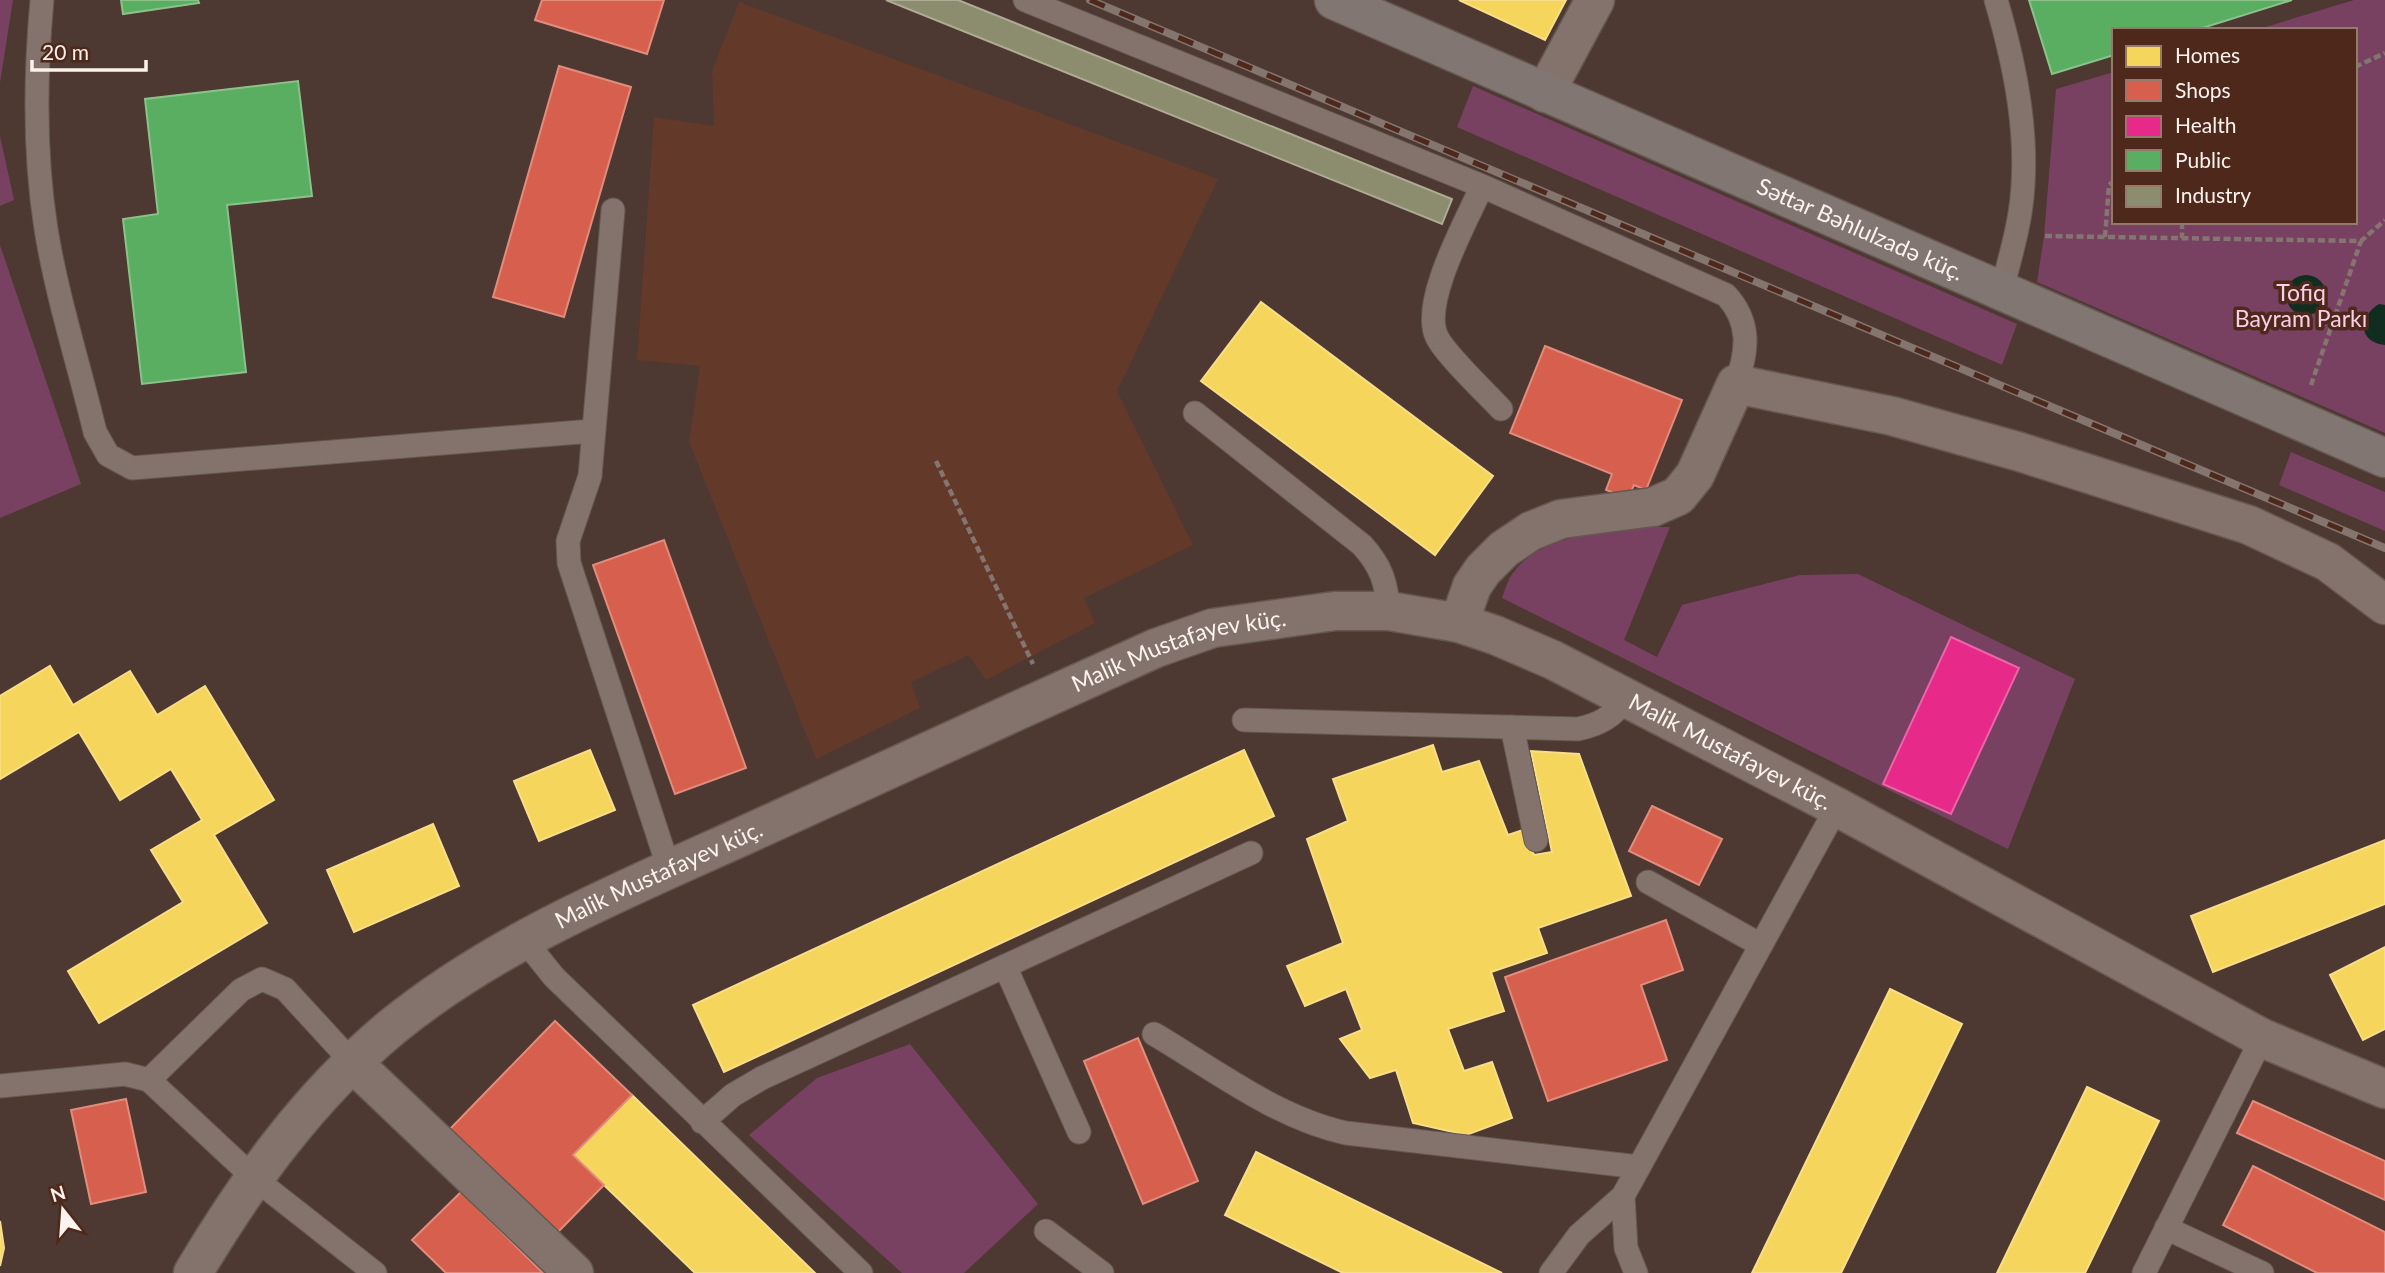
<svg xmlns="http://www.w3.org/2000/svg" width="2385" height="1273" viewBox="0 0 2385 1273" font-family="Lato,sans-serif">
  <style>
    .built { fill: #633929 }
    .green { fill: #784061 }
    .water { fill: #102d20 }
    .homes { fill: #f6d55c; stroke: #f8de88; stroke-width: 2 }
    .shops { fill: #d6604d; stroke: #e18c7d; stroke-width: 2 }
    .health { fill: #e7298a; stroke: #ed65a8; stroke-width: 2 }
    .public { fill: #5aae61; stroke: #8bc28b; stroke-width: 2 }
    .industry { fill: #8c8c6e; stroke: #aeab94; stroke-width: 2 }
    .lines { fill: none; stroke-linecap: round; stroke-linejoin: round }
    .service-casing { stroke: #655851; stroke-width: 25 }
    .minor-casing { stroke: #655851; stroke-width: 41 }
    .tertiary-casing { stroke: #655851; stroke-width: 41 }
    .secondary-casing { stroke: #655851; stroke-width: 41 }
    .path { stroke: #847570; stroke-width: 4.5; stroke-dasharray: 7 3.5; stroke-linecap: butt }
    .service { stroke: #83736c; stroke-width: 23 }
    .minor { stroke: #83736c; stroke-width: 38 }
    .tertiary { stroke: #83736c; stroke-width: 38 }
    .secondary { stroke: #827672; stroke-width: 38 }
    .rail-casing { stroke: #84756f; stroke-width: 8 }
    .rail { stroke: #4e291b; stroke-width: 5; stroke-dasharray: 16; stroke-linecap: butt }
    .labels { text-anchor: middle; stroke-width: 7; stroke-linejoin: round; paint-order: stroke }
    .street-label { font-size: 23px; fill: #fcf2ee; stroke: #4e291b }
    .park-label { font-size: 23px; fill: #facee8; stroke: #4e291b }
  </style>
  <rect width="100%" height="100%" fill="#4d3931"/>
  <path class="built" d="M739,2L1218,179L1117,391L1193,545L1084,598L1095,623L986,680L969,655L911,682L920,708L816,759L689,442L700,366L637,360L654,117L714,126L712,71Z"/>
  <path class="green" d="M0,0H13L0,83Z
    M2354,0H2385V433L2037,282L2044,236L2056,89L2114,72V222H2355V30H2256Z
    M1473,86L2017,324L2002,365L1457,127Z
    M0,136L14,200L0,206Z
    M0,245L81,484L0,518Z
    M2291,452L2385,492V531L2279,485Z
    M1618,527H1670L1624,640L1657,657L1682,605L1800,575L1858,574L2075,679L2008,849L1502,598C1505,590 1508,579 1513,573C1536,541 1583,535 1618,527Z
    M910,1044L1038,1204L964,1273H902L749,1135L817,1078Z"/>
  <path class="water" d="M2286 295a20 20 0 1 1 40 0a20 20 0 1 1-40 0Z
    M2379,304L2385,305V345C2358,342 2358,317 2379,304Z"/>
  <path class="homes" d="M1459,0H1566L1545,40Z
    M1261,302L1493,476L1435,555L1201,381Z
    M50,666L73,705L130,671L157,715L205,686L274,800L214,835L267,923L99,1023L68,971L183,902L151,850L202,820L171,769L120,800L79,732L0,779V696Z
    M1433,745L1442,772L1479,761L1508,835L1523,830L1534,855L1552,852L1531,751L1579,754L1631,896L1538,928L1547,953L1491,972L1504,1011L1448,1029L1464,1071L1492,1062L1512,1118L1466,1135L1413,1123L1396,1070L1370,1078L1340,1039L1362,1030L1346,989L1305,1006L1287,966L1343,943L1307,839L1348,821L1333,779Z
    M590,750L615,810L539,841L514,781Z
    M1244,750L1274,816L724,1072L693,1005Z
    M433,824L459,886L354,932L327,870Z
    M2385,840V904L2213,972L2191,916Z
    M2385,947V1029L2363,1040L2330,975Z
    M1890,989L1962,1024L1841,1273H1752Z
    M2087,1087L2159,1121L2085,1273H1997Z
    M632,1095L815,1273H695L604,1185L573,1155Z
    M1256,1152L1502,1273H1343L1225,1215Z
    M0,1221L4,1248L0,1266Z"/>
  <path class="shops" d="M542,0H664L647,54L535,20Z
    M559,66L631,87L564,317L493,297Z
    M1545,346L1682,400L1646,490L1634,485L1628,498L1606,490L1612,474L1510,433Z
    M664,540L746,768L675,794L593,565Z
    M1652,806L1722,839L1699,885L1629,851Z
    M1666,920L1683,970L1641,985L1667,1060L1548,1101L1505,977Z
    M555,1021L632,1095L573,1155L604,1185L557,1233L450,1129Z
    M1138,1038L1198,1181L1143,1204L1084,1061Z
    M126,1099L146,1192L91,1204L71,1110Z
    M2253,1101L2385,1161V1200L2237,1133Z
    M2253,1166L2385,1232V1273H2317L2223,1225Z
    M461,1192L543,1273H446L412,1240Z"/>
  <path class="health" d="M1951,637L2019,668L1951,814L1883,784Z"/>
  <path class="public" d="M121,0H198L199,3L123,14Z
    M2029,0H2292L2196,30H2114V55L2052,74Z
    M298,81L312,196L227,205L246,372L142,384L123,219L158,214L145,99Z"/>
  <path class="industry" d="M886,0H958L1452,199L1442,224Z"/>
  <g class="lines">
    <defs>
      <path id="service" d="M42,0C35,76 34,153 46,229C57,297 79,365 95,432L108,455L132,468L593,431
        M1025,0L1482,186L1726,295C1751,322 1748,351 1736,384
        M1996,0C2016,68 2031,142 2020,213C2016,239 2008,266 2001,292
        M1482,186C1467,220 1420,303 1437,337C1445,354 1486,393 1501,409
        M613,210L590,476L568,541L569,563L669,869
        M1195,413L1362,545C1382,567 1386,583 1389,611
        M1244,720L1578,729C1601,724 1612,717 1627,698
        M1512,727L1536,840
        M1648,882L1759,944
        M525,941L554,977L861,1273
        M1005,966L1079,1132
        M1154,1034C1215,1070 1277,1118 1346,1133L1639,1167
        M149,1080L241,990L262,979L285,989L353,1063
        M0,1086L125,1074L149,1080L254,1178L375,1273
        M702,1122L733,1095L762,1078L1251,853
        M2166,1228L2262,1273
        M1046,1231L1102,1273
        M1551,1273L1579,1235L1623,1196
        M1636,1273L1626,1248L1623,1196L1837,807
        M2144,1273L2262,1038"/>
      <path id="minor" d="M1545,93L1595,0
        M1459,623L1472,586L1483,570L1504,549L1531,531L1561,519L1653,507L1678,496L1695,475L1736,384L1892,416L2020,452L2249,525L2328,562L2385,605
        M353,1063L574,1273"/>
      <g id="tertiary">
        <path id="s1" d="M193,1273C247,1182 310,1095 392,1027C495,943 623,890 743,836C881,773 1018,710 1156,648L1213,628L1335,611H1389L1459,623L1495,635L1553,660L1837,807L2262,1038L2385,1089"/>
      </g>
      <g id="secondary">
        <path id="s2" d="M1334,0L2385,458"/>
      </g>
    </defs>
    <use href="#service" class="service-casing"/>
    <use href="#minor" class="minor-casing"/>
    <use href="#tertiary" class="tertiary-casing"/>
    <use href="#secondary" class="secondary-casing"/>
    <path class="path" d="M2355,67L2385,53
      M2182,222V238
      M2045,236L2361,241L2385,220
      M2105,237L2109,185L2114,181
      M2311,385L2361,241
      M936,461L1033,664"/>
    <use href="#service" class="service"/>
    <use href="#minor" class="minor"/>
    <use href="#tertiary" class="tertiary"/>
    <use href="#secondary" class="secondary"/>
    <defs>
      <path id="rail" d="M1090,0L2385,548"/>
    </defs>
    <use href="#rail" class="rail-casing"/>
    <use href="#rail" class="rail"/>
  </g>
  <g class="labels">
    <g class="street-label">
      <text dy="8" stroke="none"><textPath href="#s2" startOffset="574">Səttar Bəhlulzadə küç.</textPath></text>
      <text dy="8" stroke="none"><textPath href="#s1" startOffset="1194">Malik Mustafayev küç.</textPath></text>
      <text dy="8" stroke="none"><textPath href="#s1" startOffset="1782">Malik Mustafayev küç.</textPath></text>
      <text dy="8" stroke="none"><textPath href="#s1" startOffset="626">Malik Mustafayev küç.</textPath></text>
    </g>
    <g class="park-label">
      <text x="2301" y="301">Tofiq<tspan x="2301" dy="26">Bayram Parkı</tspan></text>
    </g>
  </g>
  <rect x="2112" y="28" width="245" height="196" fill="#4e291b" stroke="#94796f" stroke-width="2"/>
  <rect x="2126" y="46" width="35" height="21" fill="#f6d55c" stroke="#94796f" stroke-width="2"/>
  <text x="2175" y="63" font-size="21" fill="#fcf2ee">Homes</text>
  <rect x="2126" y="80" width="35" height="21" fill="#d6604d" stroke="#94796f" stroke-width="2"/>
  <text x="2175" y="98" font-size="21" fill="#fcf2ee">Shops</text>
  <rect x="2126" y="116" width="35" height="21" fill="#e7298a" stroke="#94796f" stroke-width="2"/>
  <text x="2175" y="133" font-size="21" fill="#fcf2ee">Health</text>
  <rect x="2126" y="150" width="35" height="21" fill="#5aae61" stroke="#94796f" stroke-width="2"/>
  <text x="2175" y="168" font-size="21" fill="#fcf2ee">Public</text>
  <rect x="2126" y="186" width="35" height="21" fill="#8c8c6e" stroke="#94796f" stroke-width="2"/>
  <text x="2175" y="203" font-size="21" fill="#fcf2ee">Industry</text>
  <g transform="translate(63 1210) rotate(343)" stroke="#4e291b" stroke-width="5" paint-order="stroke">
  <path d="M0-5L12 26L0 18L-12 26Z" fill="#fcf2ee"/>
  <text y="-10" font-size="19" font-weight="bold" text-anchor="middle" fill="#fcf2ee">N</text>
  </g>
  <path d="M32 60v10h114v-10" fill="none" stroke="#fcf2ee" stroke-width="3.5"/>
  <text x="42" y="60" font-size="21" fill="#fcf2ee" stroke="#4e291b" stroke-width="5" paint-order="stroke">20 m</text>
</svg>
